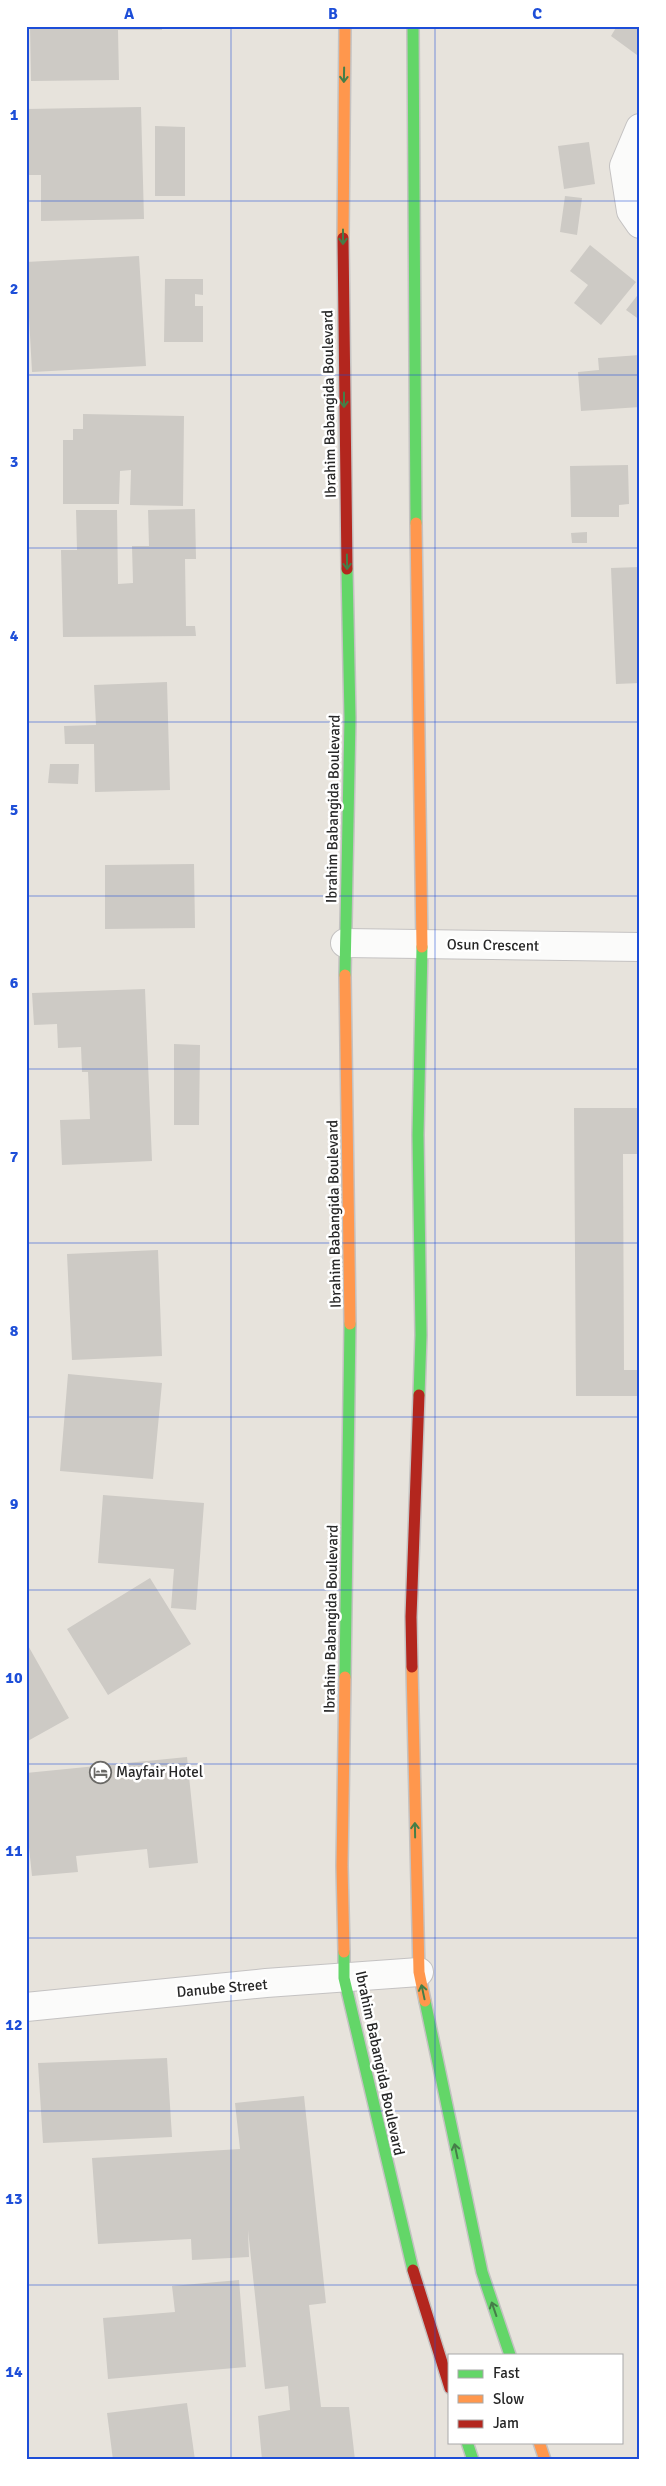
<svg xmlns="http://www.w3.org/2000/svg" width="666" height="2486" viewBox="0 0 666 2486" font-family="Signika,sans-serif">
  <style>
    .building { fill: #cdcac5 }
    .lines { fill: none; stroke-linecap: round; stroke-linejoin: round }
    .street-casing { stroke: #c4c2c2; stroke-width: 30 }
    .fast-casing { stroke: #c4c2c2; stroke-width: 14 }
    .slow-casing { stroke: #c4c2c2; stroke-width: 14 }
    .jam-casing { stroke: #c4c2c2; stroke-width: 14 }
    .street { stroke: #fbfbfa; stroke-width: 28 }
    .fast { stroke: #63d668; stroke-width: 11 }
    .slow { stroke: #ff974d; stroke-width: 11 }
    .jam { stroke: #b3261e; stroke-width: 11 }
    .oneway { stroke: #457e48 }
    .grid { fill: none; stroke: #1d4ed8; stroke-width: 1; stroke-opacity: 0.55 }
    .labels { text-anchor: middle; stroke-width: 5; stroke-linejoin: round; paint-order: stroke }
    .street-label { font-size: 15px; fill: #272727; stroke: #fff }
    .poi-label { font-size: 15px; fill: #272727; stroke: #fff; text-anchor: start }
    .neatline { fill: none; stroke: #1d4ed8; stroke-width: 2 }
    .grid-label { font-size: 16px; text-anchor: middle; font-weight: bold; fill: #1d4ed8 }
  </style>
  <rect width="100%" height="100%" fill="#e7e3dc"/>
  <path class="building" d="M30,26H162V30H118L119,80L31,81Z
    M617,26H640V51L637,55L611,36Z
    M141,107L144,219L41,221V175H26V109Z
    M155,126L185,127V196H155Z
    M589,142L595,184L564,189L558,146Z
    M565,196L582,198L577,235L560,232Z
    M590,245L636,282L601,325L574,303L588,285L570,271Z
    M139,256L146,366L32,372L26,262Z
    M165,279H203V295L195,294V306H203V342H164Z
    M640,292V320L626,310Z
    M640,355V407L581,411L578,372L599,370L598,358Z
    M83,414L184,416L183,506L130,505L131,470L120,471L119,504H63V440H73V429H83Z
    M628,465L629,504L619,505V517H571L570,466Z
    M195,509L196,559H185L186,626H195L196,636L63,637L61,550H77L76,510H117L118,584L133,583L132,546H149L148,510Z
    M587,532V543H572L571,533Z
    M640,567V683L616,684L611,568Z
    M167,682L170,790L95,792L94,744H65L64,726L96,725L94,685Z
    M50,764H79L78,784L48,783Z
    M194,864L195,928L105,929V865Z
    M145,989L152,1161L62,1165L60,1120L90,1119L88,1072H82L81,1047L58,1048L57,1024L34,1025L32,993Z
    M174,1044L200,1045L199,1125H174Z
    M574,1108H640V1154H623L624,1370H640V1396H576Z
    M158,1250L162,1356L72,1360L67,1254Z
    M68,1374L162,1383L153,1479L60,1471Z
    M103,1495L204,1503L196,1610L171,1608L174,1569L98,1563Z
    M150,1578L191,1644L108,1695L67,1629Z
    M26,1642L69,1718L26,1742Z
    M187,1757L198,1863L149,1868L147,1849L76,1856L78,1872L32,1876L26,1819V1773Z
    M167,2058L172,2137L43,2143L38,2063Z
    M304,2096L326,2303L309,2305L321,2407H349L355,2460H262L258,2416L290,2410L288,2386L265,2389L248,2230L249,2257L192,2260L191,2239L98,2244L92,2158L240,2149L235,2103Z
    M239,2280L246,2367L108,2379L103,2318L175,2312L172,2286Z
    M187,2403L195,2460H113L107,2413Z"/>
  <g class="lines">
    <defs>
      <path id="street" d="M640,128L624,166L631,211L640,224
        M345,943L640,947
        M26,2007L266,1983L419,1972"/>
      <path id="fast" d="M413,26L416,523
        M345,975L350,718L347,569
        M419,1395L421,1335L418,1135L422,947
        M345,1677L350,1324
        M344,1952V1978L413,2270
        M425,2001L482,2272L510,2355
        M467,2442L473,2460"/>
      <path id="slow" d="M343,238L345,26
        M416,523L422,947
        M345,975L350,1324
        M412,1667L419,1972L425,2001
        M344,1952L342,1866L345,1677
        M539,2442L545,2460"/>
      <path id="jam" d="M343,238L347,569
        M412,1667L411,1617L419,1395
        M413,2270L450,2388"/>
    </defs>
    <use href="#street" class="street-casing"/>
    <use href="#fast" class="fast-casing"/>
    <use href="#slow" class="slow-casing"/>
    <use href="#jam" class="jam-casing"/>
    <use href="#street" class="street"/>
    <use href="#fast" class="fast"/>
    <use href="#slow" class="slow"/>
    <use href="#jam" class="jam"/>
  </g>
  <defs><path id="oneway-shaft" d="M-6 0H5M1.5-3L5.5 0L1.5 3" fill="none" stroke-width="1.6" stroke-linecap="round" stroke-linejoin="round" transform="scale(1.25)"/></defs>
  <g class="oneway">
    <use href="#oneway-shaft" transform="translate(344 75) rotate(91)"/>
    <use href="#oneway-shaft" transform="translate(343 237) rotate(90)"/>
    <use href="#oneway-shaft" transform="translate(344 400) rotate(90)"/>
    <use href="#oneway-shaft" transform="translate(347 562) rotate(89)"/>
    <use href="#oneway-shaft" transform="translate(415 1830) rotate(-91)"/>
    <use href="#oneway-shaft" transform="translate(423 1992) rotate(-102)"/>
    <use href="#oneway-shaft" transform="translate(456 2151) rotate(-102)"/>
    <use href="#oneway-shaft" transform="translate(494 2309) rotate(-109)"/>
  </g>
  <path class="grid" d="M231,26V2460M435,26V2460M26,201H640M26,375H640M26,548H640M26,722H640M26,896H640M26,1069H640M26,1243H640M26,1417H640M26,1590H640M26,1764H640M26,1938H640M26,2111H640M26,2285H640"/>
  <defs>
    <symbol id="hotel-ring" viewBox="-11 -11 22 22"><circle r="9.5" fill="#fff" stroke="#6a6966" stroke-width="1.5"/><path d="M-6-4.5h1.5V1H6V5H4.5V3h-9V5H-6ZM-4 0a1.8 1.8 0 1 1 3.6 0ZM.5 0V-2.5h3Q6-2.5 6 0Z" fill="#6a6966"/></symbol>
  </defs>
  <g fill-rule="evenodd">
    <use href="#hotel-ring" x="88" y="1760" width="25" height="25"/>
  </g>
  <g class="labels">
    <g class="street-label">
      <text transform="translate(329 404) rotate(-91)" y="5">Ibrahim Babangida Boulevard</text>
      <text transform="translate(333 809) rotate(-89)" y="5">Ibrahim Babangida Boulevard</text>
      <text transform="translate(493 945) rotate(1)" y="5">Osun Crescent</text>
      <text transform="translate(334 1214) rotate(-91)" y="5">Ibrahim Babangida Boulevard</text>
      <text transform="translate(331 1619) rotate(-89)" y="5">Ibrahim Babangida Boulevard</text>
      <text transform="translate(222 1988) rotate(-5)" y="5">Danube Street</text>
      <text transform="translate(380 2063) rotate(78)" y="5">Ibrahim Babangida Boulevard</text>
    </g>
    <g class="poi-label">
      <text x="116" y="1777">Mayfair Hotel</text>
    </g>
  </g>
  <rect width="666" height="2486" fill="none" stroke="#ffffff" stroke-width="55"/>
  <rect x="448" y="2354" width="175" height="90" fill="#ffffff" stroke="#a9a9a9"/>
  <rect x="458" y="2370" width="25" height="8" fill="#63d668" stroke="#a9a9a9"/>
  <text x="493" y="2378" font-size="15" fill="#272727">Fast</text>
  <rect x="458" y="2395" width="25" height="8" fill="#ff974d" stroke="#a9a9a9"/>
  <text x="493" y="2404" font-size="15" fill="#272727">Slow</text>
  <rect x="458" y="2420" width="25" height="8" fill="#b3261e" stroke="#a9a9a9"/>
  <text x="493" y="2428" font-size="15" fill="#272727">Jam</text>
  <rect x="28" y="28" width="610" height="2430" class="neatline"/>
  <g class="grid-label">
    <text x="129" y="19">A</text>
    <text x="333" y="19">B</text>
    <text x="537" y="19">C</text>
    <text x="14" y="120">1</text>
    <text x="14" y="294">2</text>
    <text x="14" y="467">3</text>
    <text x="14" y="641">4</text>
    <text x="14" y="815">5</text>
    <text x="14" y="988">6</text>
    <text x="14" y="1162">7</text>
    <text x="14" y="1336">8</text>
    <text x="14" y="1509">9</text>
    <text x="14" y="1683">10</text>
    <text x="14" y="1856">11</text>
    <text x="14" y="2030">12</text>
    <text x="14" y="2204">13</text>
    <text x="14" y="2377">14</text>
  </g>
</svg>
